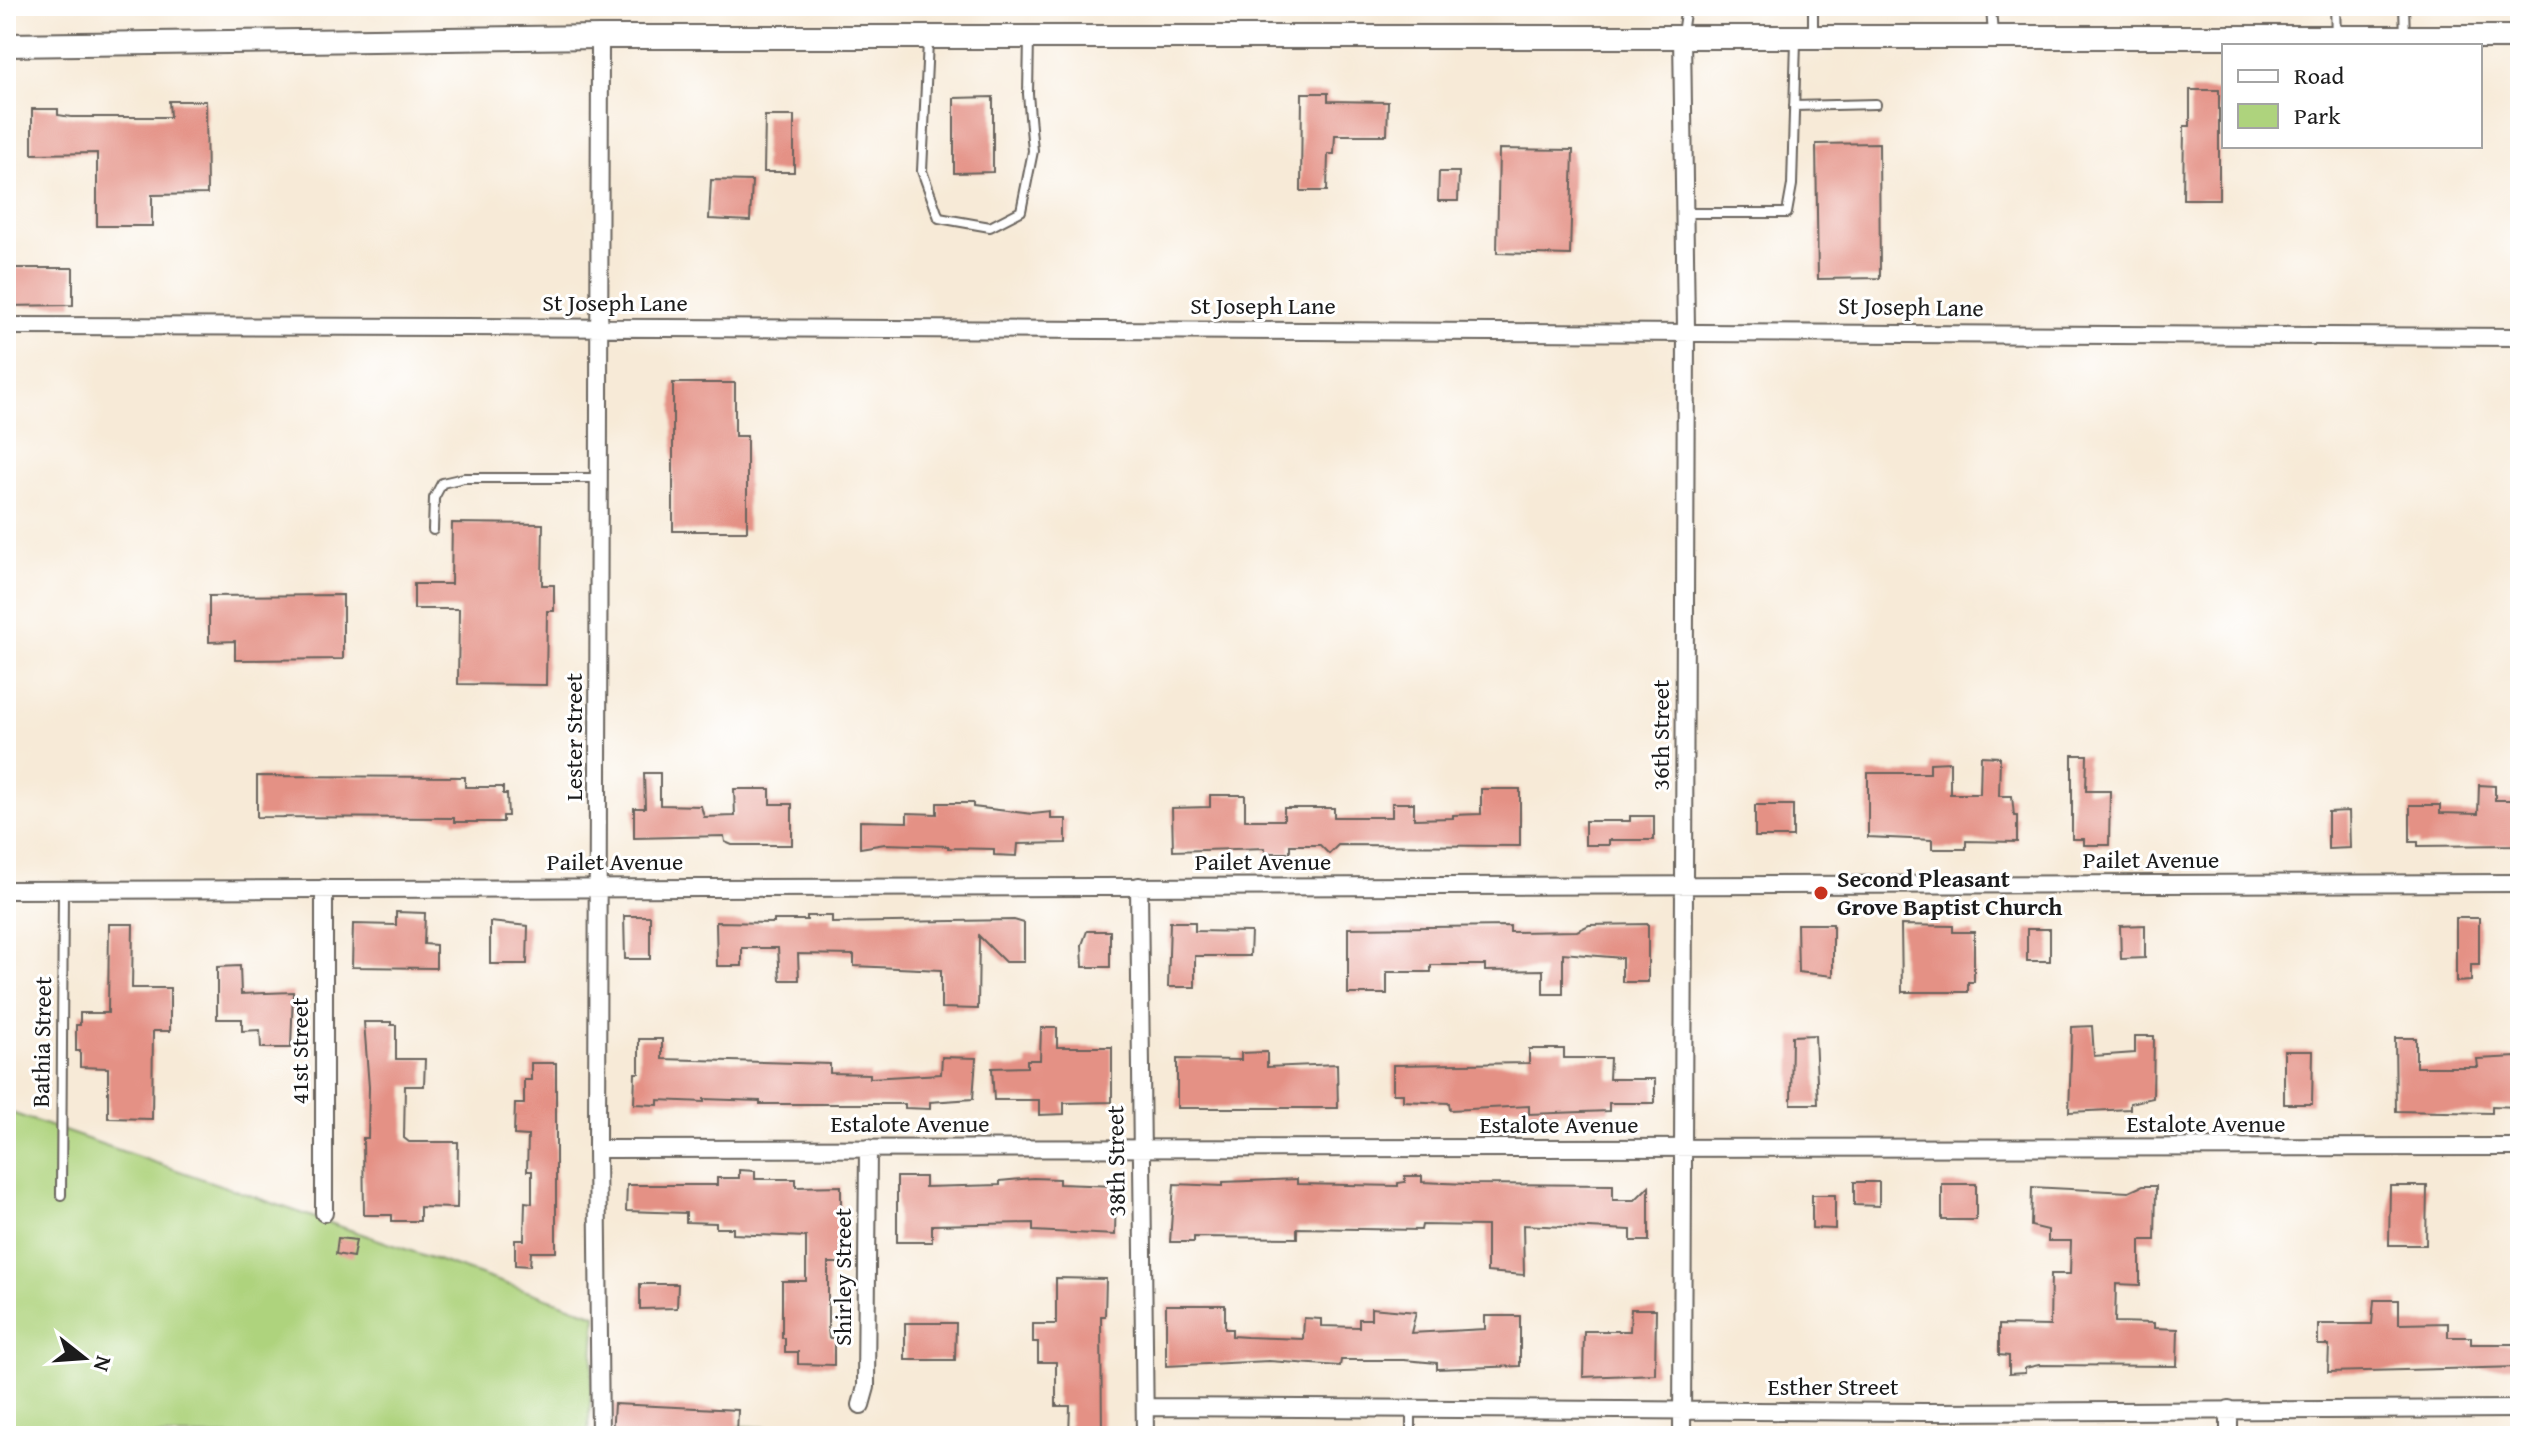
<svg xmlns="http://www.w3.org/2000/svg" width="2526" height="1442" viewBox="0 0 2526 1442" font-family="'Gentium Book Plus',serif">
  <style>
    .green { fill: #aed37d; stroke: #65784c; stroke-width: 2 }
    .building { fill: #e49185 }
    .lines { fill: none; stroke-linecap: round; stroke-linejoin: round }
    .lane-casing { stroke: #69645d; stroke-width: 12 }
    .street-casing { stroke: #69645d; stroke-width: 20 }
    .secondary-casing { stroke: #69645d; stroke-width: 26 }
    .lane { stroke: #fff; stroke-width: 8 }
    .street { stroke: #fff; stroke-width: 16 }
    .secondary { stroke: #fff; stroke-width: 22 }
    .poi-dot { fill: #c8321e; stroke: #fff; stroke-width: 3 }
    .labels { text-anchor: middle; stroke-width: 6; stroke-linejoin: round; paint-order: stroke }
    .street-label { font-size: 24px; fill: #1c1c1c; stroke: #fff }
    .poi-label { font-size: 24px; font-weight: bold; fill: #1c1c1c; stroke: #fff; text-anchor: start }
  </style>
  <rect width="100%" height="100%" fill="#fff"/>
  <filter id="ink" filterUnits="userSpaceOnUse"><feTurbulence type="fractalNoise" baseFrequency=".0125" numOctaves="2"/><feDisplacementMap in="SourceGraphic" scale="16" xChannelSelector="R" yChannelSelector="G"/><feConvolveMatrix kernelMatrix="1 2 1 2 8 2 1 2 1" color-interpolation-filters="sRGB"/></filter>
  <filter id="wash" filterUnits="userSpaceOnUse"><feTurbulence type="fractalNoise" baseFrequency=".006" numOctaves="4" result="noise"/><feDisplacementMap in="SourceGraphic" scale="32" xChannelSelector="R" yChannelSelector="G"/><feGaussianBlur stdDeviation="1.8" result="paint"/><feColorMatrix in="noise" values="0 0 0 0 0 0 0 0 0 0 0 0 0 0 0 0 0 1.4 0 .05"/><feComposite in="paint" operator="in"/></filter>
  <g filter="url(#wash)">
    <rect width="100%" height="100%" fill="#f7ead7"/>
    <path class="green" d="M6,1111L596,1315L588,1436H6Z
      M739,1426L848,1432V1436H739Z"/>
    <g id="blocks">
      <path class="building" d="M2190,90H2219V199H2183L2184,126H2190Z
        M1302,93H1328V101L1388,102L1387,135H1335L1334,154H1328L1327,191H1301Z
        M993,97V172L954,173V98Z
        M169,101H206L207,194L152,195V226H97V153L32,154V109H58V115L71,117H170Z
        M765,116H794V172H764Z
        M1879,143L1880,278L1818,279L1816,144Z
        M1499,149L1573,150L1570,255L1497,253Z
        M1439,172H1459L1458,201H1438Z
        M711,180L752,181L750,221L709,219Z
        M6,268H73V305L6,306Z
        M673,383H735V436H747V531H673Z
        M452,523L543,524L542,585H554V611H547L546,685L458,684L459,609H414V584H451Z
        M343,595V659L235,660V641L209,642V596Z
        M2072,755H2087L2086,791H2110L2109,845H2084V839H2072Z
        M1981,756L2000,757L1999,796H2012L2014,816H2017V842L1966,841V849H1932V840L1868,837V773H1930V763L1950,762V794H1980Z
        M644,773H660V805L701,806L704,817L735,816L734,789H770V804H792V845H732L725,842L724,836L634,838V808H645Z
        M257,776L465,777V787H503V794H507L508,816H503V822H454V818L257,817Z
        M2479,785L2495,786V800H2520L2518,845L2418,846V842H2410V805H2440V813L2478,814Z
        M1481,789H1520V846L1338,845L1329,854L1320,845H1290V853H1265V848L1173,851L1172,808L1210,807V795H1245V820H1284V808H1334V817H1392V803H1414V819L1453,818V815L1481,814Z
        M937,803H973V807L1033,814L1051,812V819H1066V843L1018,844L1017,856L994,855V849L948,848V846L885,844L860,848V821L907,822V813L937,814Z
        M1755,805H1793V837H1755Z
        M2349,811L2350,848L2328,849V812Z
        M1630,816H1654V840H1609V845H1585V821H1630Z
        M396,912L425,913L424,944L436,945V968L352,967L353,924L396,925Z
        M624,916H650V959H625Z
        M807,916H832V923L1014,920L1024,923V962H1005L979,936L978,1009L941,1008V970L854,966V955L798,954L799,980H780L778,948H742V966H717L716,922L774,923V920H807Z
        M2456,918H2479V965H2471V981L2456,982Z
        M490,922L528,926L527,964H490Z
        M1170,922H1195V931L1251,932L1250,956H1195V987H1168Z
        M109,924H133L132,988H170V1031H153L152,1119L108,1118V1068L80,1067V1051H76V1025H80V1013H108Z
        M1648,924V982H1622V958L1563,953V994H1543V970L1485,971V965H1431V972H1387V994H1348V928L1510,926V932L1577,931L1589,925Z
        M1797,924H1833V976L1798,972Z
        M1901,925L1953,926V932H1974V982H1968V992H1902Z
        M2145,925V958L2121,959L2120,926Z
        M2027,929H2050V961H2027Z
        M1087,931H1110V967H1083L1082,945Z
        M240,966L241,994L293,992L291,1048H261L260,1030L242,1031V1019H217V967Z
        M364,1022H391V1025H396V1059H425L424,1086H405L404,1138L409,1142H458L457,1208L420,1207V1221H392V1215H364L363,1138H368L369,1087Z
        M2092,1026L2094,1056L2135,1053V1036H2154L2153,1098L2130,1103V1109L2069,1112L2072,1027Z
        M1041,1028H1057V1047H1112V1102L1064,1103V1114L1039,1115V1100H994L992,1068L1027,1067V1060H1040Z
        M1815,1035L1818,1104H1791L1792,1036Z
        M2395,1038H2416V1067H2478L2477,1059L2517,1057L2518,1107L2492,1106V1113L2396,1111Z
        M639,1039H662V1059L830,1064V1073L870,1074V1078L941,1074L942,1057L976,1058L973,1099L930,1102V1109L905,1108V1104H760V1101L704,1099V1102L658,1100V1105L634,1104L635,1073H639Z
        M1529,1049H1564V1058H1610L1609,1079H1655V1103H1609V1111L1529,1114V1106L1450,1110L1449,1103L1403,1101V1094H1393V1065L1529,1063Z
        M2284,1051H2313L2312,1104H2284Z
        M1267,1052V1067L1337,1064L1338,1108H1177V1059L1241,1060V1053Z
        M531,1063H556V1252H531L530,1266L515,1265V1240H524L525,1202L532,1203V1171H527L528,1136L514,1135L515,1104H524V1080H531Z
        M739,1170L755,1171V1179H796V1187L841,1186V1263H828V1327L829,1338H834V1365L798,1364V1352H785V1338H782V1281H806V1237L733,1234V1228H716V1223L686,1222V1213L626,1211L627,1185H717V1178H739Z
        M1405,1176H1422V1182L1467,1184L1613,1185V1200H1635L1649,1186V1241H1631V1230L1523,1225L1524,1275L1487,1272V1226L1422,1225L1421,1230L1297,1228V1238L1194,1237V1242H1170L1174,1184L1223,1186V1182L1297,1179V1184L1398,1186V1183L1405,1182Z
        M897,1177H925V1187L1000,1185V1181L1033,1178L1059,1179V1184L1116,1186L1115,1235L1033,1231V1223L932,1225V1242H897Z
        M1854,1182H1879V1206L1854,1205Z
        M1942,1184H1976V1220H1942Z
        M2142,1186H2156L2155,1240H2140V1285L2116,1284L2115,1322L2154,1323V1328L2178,1329L2177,1366L2039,1365L2025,1368V1373L2009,1374V1356L1999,1355V1325L2050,1326L2051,1274H2070L2071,1241H2048V1230L2031,1226L2032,1187L2129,1192Z
        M2390,1186H2427L2426,1245H2389Z
        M1812,1195H1835V1229L1812,1228Z
        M338,1238L356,1240L353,1257L336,1254Z
        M1056,1278L1106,1279L1105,1316H1101L1102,1436H1069L1070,1406H1056V1362H1038V1342H1033V1324H1056Z
        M640,1284H678L677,1308L640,1309Z
        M2374,1300H2399V1324L2448,1323V1337H2471V1344H2520V1367L2328,1372L2329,1345H2318V1324H2372Z
        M1166,1305H1225V1329H1232V1336L1247,1337L1303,1339L1304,1318L1321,1319V1326L1359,1327V1319H1371V1308L1416,1312L1411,1333L1485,1329V1316H1520V1366L1437,1369V1363L1404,1360H1341L1340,1366L1269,1361L1166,1366Z
        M1631,1309H1656L1655,1374L1583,1377L1584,1331H1630Z
        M905,1323H956L955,1360H905Z
        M614,1404L738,1410L737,1436H612Z"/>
    </g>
  </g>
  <g filter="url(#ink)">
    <use href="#blocks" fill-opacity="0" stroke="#69645d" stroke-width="2"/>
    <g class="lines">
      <defs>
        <path id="lane" d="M1991,6L1993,36
          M2335,6L2336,37
          M2404,6L2405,37
          M1682,34L1686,6
          M1813,34V6
          M928,41L922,171L939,218L990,227L1021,211L1033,151L1028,94L1029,37
          M1794,106L1876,104
          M1685,213H1787L1792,185L1796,40
          M433,530L434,498L442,483L464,478H599
          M61,1195L63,890
          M1411,1409V1436"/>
        <path id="street" d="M6,326C844,328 1682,328 2520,337
          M1139,886L1145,1436
          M6,890L2520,883
          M597,1149L2520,1147
          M324,1213V888
          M861,1405L866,1387L868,1148
          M1145,1407L1925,1412L2520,1409
          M2229,1409V1436
          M600,1436L597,1149L600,37
          M1682,1436L1686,328L1682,35"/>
        <path id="secondary" d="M6,45L600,37H2520"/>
      </defs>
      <use href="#lane" class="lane-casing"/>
      <use href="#street" class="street-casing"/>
      <use href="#secondary" class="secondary-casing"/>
      <use href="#lane" class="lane"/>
      <use href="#street" class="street"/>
      <use href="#secondary" class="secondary"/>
    </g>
  </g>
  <circle class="poi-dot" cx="1821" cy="893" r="8"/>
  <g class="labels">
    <g class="street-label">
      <text x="615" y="311">St Joseph Lane</text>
      <text x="1263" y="314">St Joseph Lane</text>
      <text transform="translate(1911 307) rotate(1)" y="8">St Joseph Lane</text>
      <text transform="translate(1661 735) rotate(-90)" y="8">36th Street</text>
      <text transform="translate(574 737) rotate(-90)" y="8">Lester Street</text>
      <text x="2151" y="868">Pailet Avenue</text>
      <text x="615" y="870">Pailet Avenue</text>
      <text x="1263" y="870">Pailet Avenue</text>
      <text transform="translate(42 1042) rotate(-89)" y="8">Bathia Street</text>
      <text transform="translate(300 1051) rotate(-90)" y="8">41st Street</text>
      <text x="910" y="1132">Estalote Avenue</text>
      <text x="2206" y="1132">Estalote Avenue</text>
      <text x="1559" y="1133">Estalote Avenue</text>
      <text transform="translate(1116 1161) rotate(-91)" y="8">38th Street</text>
      <text transform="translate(843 1277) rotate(-90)" y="8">Shirley Street</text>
      <text x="1833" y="1395">Esther Street</text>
    </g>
    <g class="poi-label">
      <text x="1837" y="887">Second Pleasant<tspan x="1837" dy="28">Grove Baptist Church</tspan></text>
    </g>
  </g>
  <rect width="2526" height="1442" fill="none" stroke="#fff" stroke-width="32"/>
  <rect x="2222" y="44" width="260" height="104" fill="#ffffff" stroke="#a4a4a4" stroke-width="2"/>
  <rect x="2238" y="70" width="40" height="12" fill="#ffffff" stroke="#a4a4a4" stroke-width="2"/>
  <text x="2294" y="84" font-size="24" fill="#1c1c1c">Road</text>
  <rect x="2238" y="104" width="40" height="24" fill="#aed37d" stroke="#a4a4a4" stroke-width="2"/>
  <text x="2294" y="124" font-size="24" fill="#1c1c1c">Park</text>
  <g transform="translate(84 1358) rotate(107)" stroke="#ffffff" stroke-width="6" paint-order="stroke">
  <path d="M0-6L14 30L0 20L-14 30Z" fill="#1c1c1c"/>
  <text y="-12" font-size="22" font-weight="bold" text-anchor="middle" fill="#1c1c1c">N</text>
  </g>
</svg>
